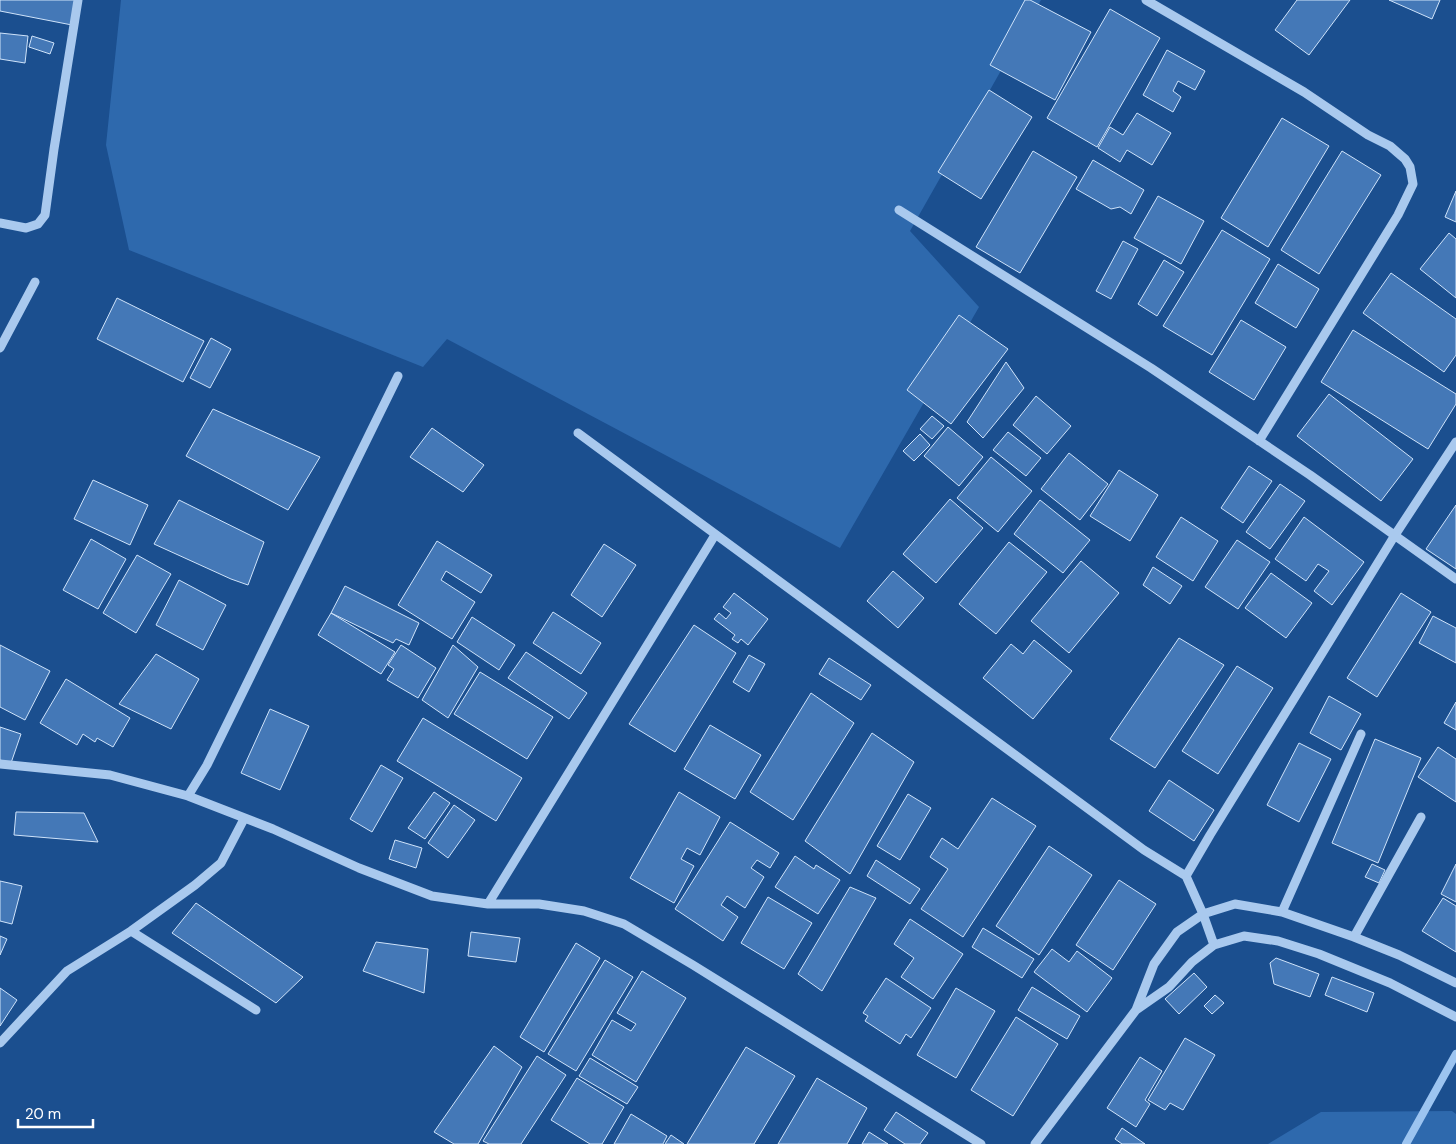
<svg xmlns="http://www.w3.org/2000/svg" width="1456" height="1144" viewBox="0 0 1456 1144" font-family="'DM Sans',sans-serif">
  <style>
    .green { fill: #2e69ad }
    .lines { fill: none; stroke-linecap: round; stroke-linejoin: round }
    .stream { stroke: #9cc4f0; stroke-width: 8 }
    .building { fill: #4478b7; stroke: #cfe3fa }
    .minor { stroke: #a9c9ee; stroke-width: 9 }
  </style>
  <rect width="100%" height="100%" fill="#1b4f8f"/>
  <path class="green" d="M121,0H1041L910,231L979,307L840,548L447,339L423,367L129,250L106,145Z
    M1452,1111L1456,1114V1144H1268L1321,1112Z"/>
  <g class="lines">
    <path class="stream" d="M1406,1144L1456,1054"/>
  </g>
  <path class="building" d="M0,0H77L72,25L0,11Z
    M1025,0H1030L1091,32L1055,100L990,65Z
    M1297,0H1350L1309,55L1275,30Z
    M1389,0H1440L1432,19Z
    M1110,9L1160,38L1097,147L1047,118Z
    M0,33L28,36L25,63L0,59Z
    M32,36L54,43L50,54L29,47Z
    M1167,50L1205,71L1195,90L1178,81L1173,91L1181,97L1173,112L1143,95Z
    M989,90L1032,117L981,199L938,172Z
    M1137,113L1171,133L1152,165L1127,150L1120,162L1098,148L1110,127L1123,135Z
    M1282,118L1329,146L1268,247L1221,218Z
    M1033,151L1077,177L1020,273L976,247Z
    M1342,151L1381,175L1319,274L1281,250Z
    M1093,160L1144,190L1131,214L1120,207L1111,209L1076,189Z
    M1456,191V222L1445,217Z
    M1158,196L1204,221L1181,264L1134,238Z
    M1222,230L1270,259L1212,355L1163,326Z
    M1449,233L1456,239V298L1420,269Z
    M1123,241L1138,249L1111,299L1096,291Z
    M1164,260L1184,272L1157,316L1138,304Z
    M1278,264L1319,289L1296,328L1255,303Z
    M1391,273L1456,319V355L1444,372L1363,313Z
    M117,298L204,341L183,382L97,339Z
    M959,315L1008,349L951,424L907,390Z
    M1241,320L1286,347L1254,400L1209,372Z
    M1353,330L1456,394V404L1428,449L1321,382Z
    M211,338L231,349L210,388L190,378Z
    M1006,362L1024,388L983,438L967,422Z
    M1329,394L1413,459L1381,501L1297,436Z
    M1036,396L1071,426L1047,454L1013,425Z
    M213,409L320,457L288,510L186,456Z
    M932,416L944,426L932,439L920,429Z
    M948,427L983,457L959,486L924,456Z
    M432,428L484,465L463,492L410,457Z
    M1008,432L1041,458L1026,476L993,450Z
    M920,434L930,445L914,461L903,451Z
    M1069,453L1108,484L1080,520L1041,489Z
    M991,457L1032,491L998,532L957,498Z
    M1249,466L1272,481L1243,523L1221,508Z
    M1119,470L1158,495L1130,541L1090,516Z
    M93,480L148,505L130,545L74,519Z
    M1280,484L1305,501L1270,549L1246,532Z
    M950,499L983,528L936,583L903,554Z
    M179,500L264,542L248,585L231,579L154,544Z
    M1040,500L1090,540L1063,573L1014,534Z
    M1456,505V569L1426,549Z
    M1181,517L1218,541L1193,581L1156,557Z
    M1304,517L1364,562L1332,605L1314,591L1329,571L1318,564L1306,581L1275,559Z
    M91,539L126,559L98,609L63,590Z
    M1237,540L1270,562L1238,609L1205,587Z
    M437,541L492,575L481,593L446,571L441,580L475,602L452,639L398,605Z
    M1009,542L1047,572L996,634L959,604Z
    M604,544L636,565L602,617L571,595Z
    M137,555L171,574L136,633L103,613Z
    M1081,561L1119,593L1069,653L1031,621Z
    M1153,567L1182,586L1170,604L1143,585Z
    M893,571L924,598L898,628L867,601Z
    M1271,573L1312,603L1286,638L1245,608Z
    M179,580L226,605L203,650L156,625Z
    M345,586L419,623L409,645L396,639L393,643L331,613Z
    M734,593L768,619L748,645L741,639L738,643L732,639L735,635L714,619L719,613L726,619L731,613L723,607Z
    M1401,593L1431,612L1377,697L1347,678Z
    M553,612L601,643L581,674L533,643Z
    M331,613L395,652L381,674L318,635Z
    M1433,616L1456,628V663L1419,643Z
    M472,617L515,645L499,670L457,642Z
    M694,625L736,653L675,752L629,724Z
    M1179,638L1224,665L1155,768L1110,739Z
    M1034,640L1072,671L1033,719L983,678L1011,644L1023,654Z
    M0,645L50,671L25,720L0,707Z
    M401,645L436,668L418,698L387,680L394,669L388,665Z
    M453,645L478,667L448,718L422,700Z
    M526,652L587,693L569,719L508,678Z
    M156,654L199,679L171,729L119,704Z
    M749,655L765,664L749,692L733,682Z
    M829,658L871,685L861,700L819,674Z
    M1237,666L1273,688L1218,774L1182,751Z
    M480,672L553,717L527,759L454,714Z
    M66,679L130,718L113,747L97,738L95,742L83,734L77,745L40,723Z
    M811,693L854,723L793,820L750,792Z
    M1329,696L1361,714L1341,750L1310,733Z
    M1456,702V730L1444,723Z
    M270,709L309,726L280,790L241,773Z
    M423,718L522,778L496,821L397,761Z
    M710,725L761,755L735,799L684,769Z
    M0,727L21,734L11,763L0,760Z
    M872,733L914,762L850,874L805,841Z
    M1375,739L1421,758L1378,863L1332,843Z
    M1299,743L1331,759L1299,822L1267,805Z
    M1438,747L1456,759V802L1418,777Z
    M381,765L403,778L372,832L350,819Z
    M1169,780L1214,810L1194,841L1149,811Z
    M434,792L450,803L425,839L408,828Z
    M679,792L720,817L700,855L687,848L681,859L694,866L674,903L630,878Z
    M908,794L931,808L900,860L877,846Z
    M992,798L1036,826L963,937L921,909L948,869L930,857L942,838L958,849Z
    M454,805L475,820L448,858L428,843Z
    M16,812L84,813L98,842L14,835Z
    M730,822L779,853L770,868L757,860L751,868L764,877L745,908L727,896L721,905L738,917L723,941L675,909Z
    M395,840L422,848L416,868L389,859Z
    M1049,846L1092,875L1039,955L996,926Z
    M795,856L814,869L816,865L840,880L818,914L775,887Z
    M876,860L920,889L910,904L867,876Z
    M1372,864L1385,870L1379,883L1365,877Z
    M1456,864V902L1441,894Z
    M1119,880L1156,904L1113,970L1076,945Z
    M0,881L22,886L12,924L0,921Z
    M850,887L876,898L822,991L798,974Z
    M768,897L812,923L784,969L741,943Z
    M1443,898L1456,906V952L1422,931Z
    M196,903L303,977L276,1003L172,933Z
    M910,919L963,954L933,999L901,977L914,958L894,944Z
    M983,928L1034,959L1022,978L972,947Z
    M471,932L520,938L516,962L468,956Z
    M0,936L7,939L0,955Z
    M376,942L428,949L424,993L363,971Z
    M576,943L600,958L544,1052L520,1037Z
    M1052,949L1069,962L1077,951L1112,978L1087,1012L1034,972Z
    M1276,958L1319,974L1310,997L1274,984L1270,963Z
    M605,960L633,977L576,1071L548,1054Z
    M642,971L686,998L636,1082L592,1055L612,1020L631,1031L636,1024L617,1013Z
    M1194,973L1207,987L1179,1014L1165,999Z
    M1332,977L1374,993L1367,1012L1325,995Z
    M886,978L931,1008L911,1038L906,1034L900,1044L865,1021L868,1016L863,1013Z
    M1032,987L1080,1016L1067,1039L1018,1010Z
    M0,988L17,1000L0,1026Z
    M956,988L995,1011L956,1078L917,1055Z
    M1215,995L1224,1003L1212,1014L1204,1006Z
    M1016,1017L1058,1044L1013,1116L971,1090Z
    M1185,1038L1215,1055L1183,1110L1170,1103L1165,1110L1148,1100Z
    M494,1046L522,1067L478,1144H454L434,1132Z
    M746,1047L795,1076L754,1144H687Z
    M537,1056L566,1075L521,1144H489L483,1141Z
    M1140,1057L1162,1071L1145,1100L1150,1104L1136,1127L1107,1108Z
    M590,1058L638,1087L627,1104L579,1076Z
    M577,1078L624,1107L602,1144H590L551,1120Z
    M817,1078L867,1108L847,1144H778Z
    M896,1112L928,1133L920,1144H905L884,1130Z
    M631,1114L667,1136L663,1144H614Z
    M1122,1128L1145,1144H1122L1115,1139Z
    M869,1132L888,1144H862Z
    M671,1135L684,1144H665Z"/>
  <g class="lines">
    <path class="minor" d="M1146,0L1304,92L1368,135L1390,146L1398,153L1405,159L1410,167L1413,184L1398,215L1259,441
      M899,210L1151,368L1310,475L1456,579
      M0,223L26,228L38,224L45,215L54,149L78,0
      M0,348L35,282
      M578,433L1144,850L1186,876L1203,914L1214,945
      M0,764L110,775L188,796L273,829L359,868L432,896L488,904H539L584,911L624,924L693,965L981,1144
      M188,796L207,765L398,376
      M1186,876L1210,835L1395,535L1456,442
      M488,904L715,535
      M1282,912L1361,734
      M131,931L256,1010
      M1354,937L1421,817
      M1136,1010L1169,987L1192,962L1214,945L1244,936L1278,941L1319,954L1390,983L1456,1017
      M0,1043L67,971L131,931L195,885L221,863L244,819
      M1035,1144L1136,1010L1154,964L1177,932L1203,914L1235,904L1282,912L1354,937L1399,955L1456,983"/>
  </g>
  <path d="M18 1119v8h75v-8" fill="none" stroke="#ffffff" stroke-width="2.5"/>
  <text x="25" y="1119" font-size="15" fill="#ffffff" stroke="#1b4f8f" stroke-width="4" paint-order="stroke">20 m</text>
</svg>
